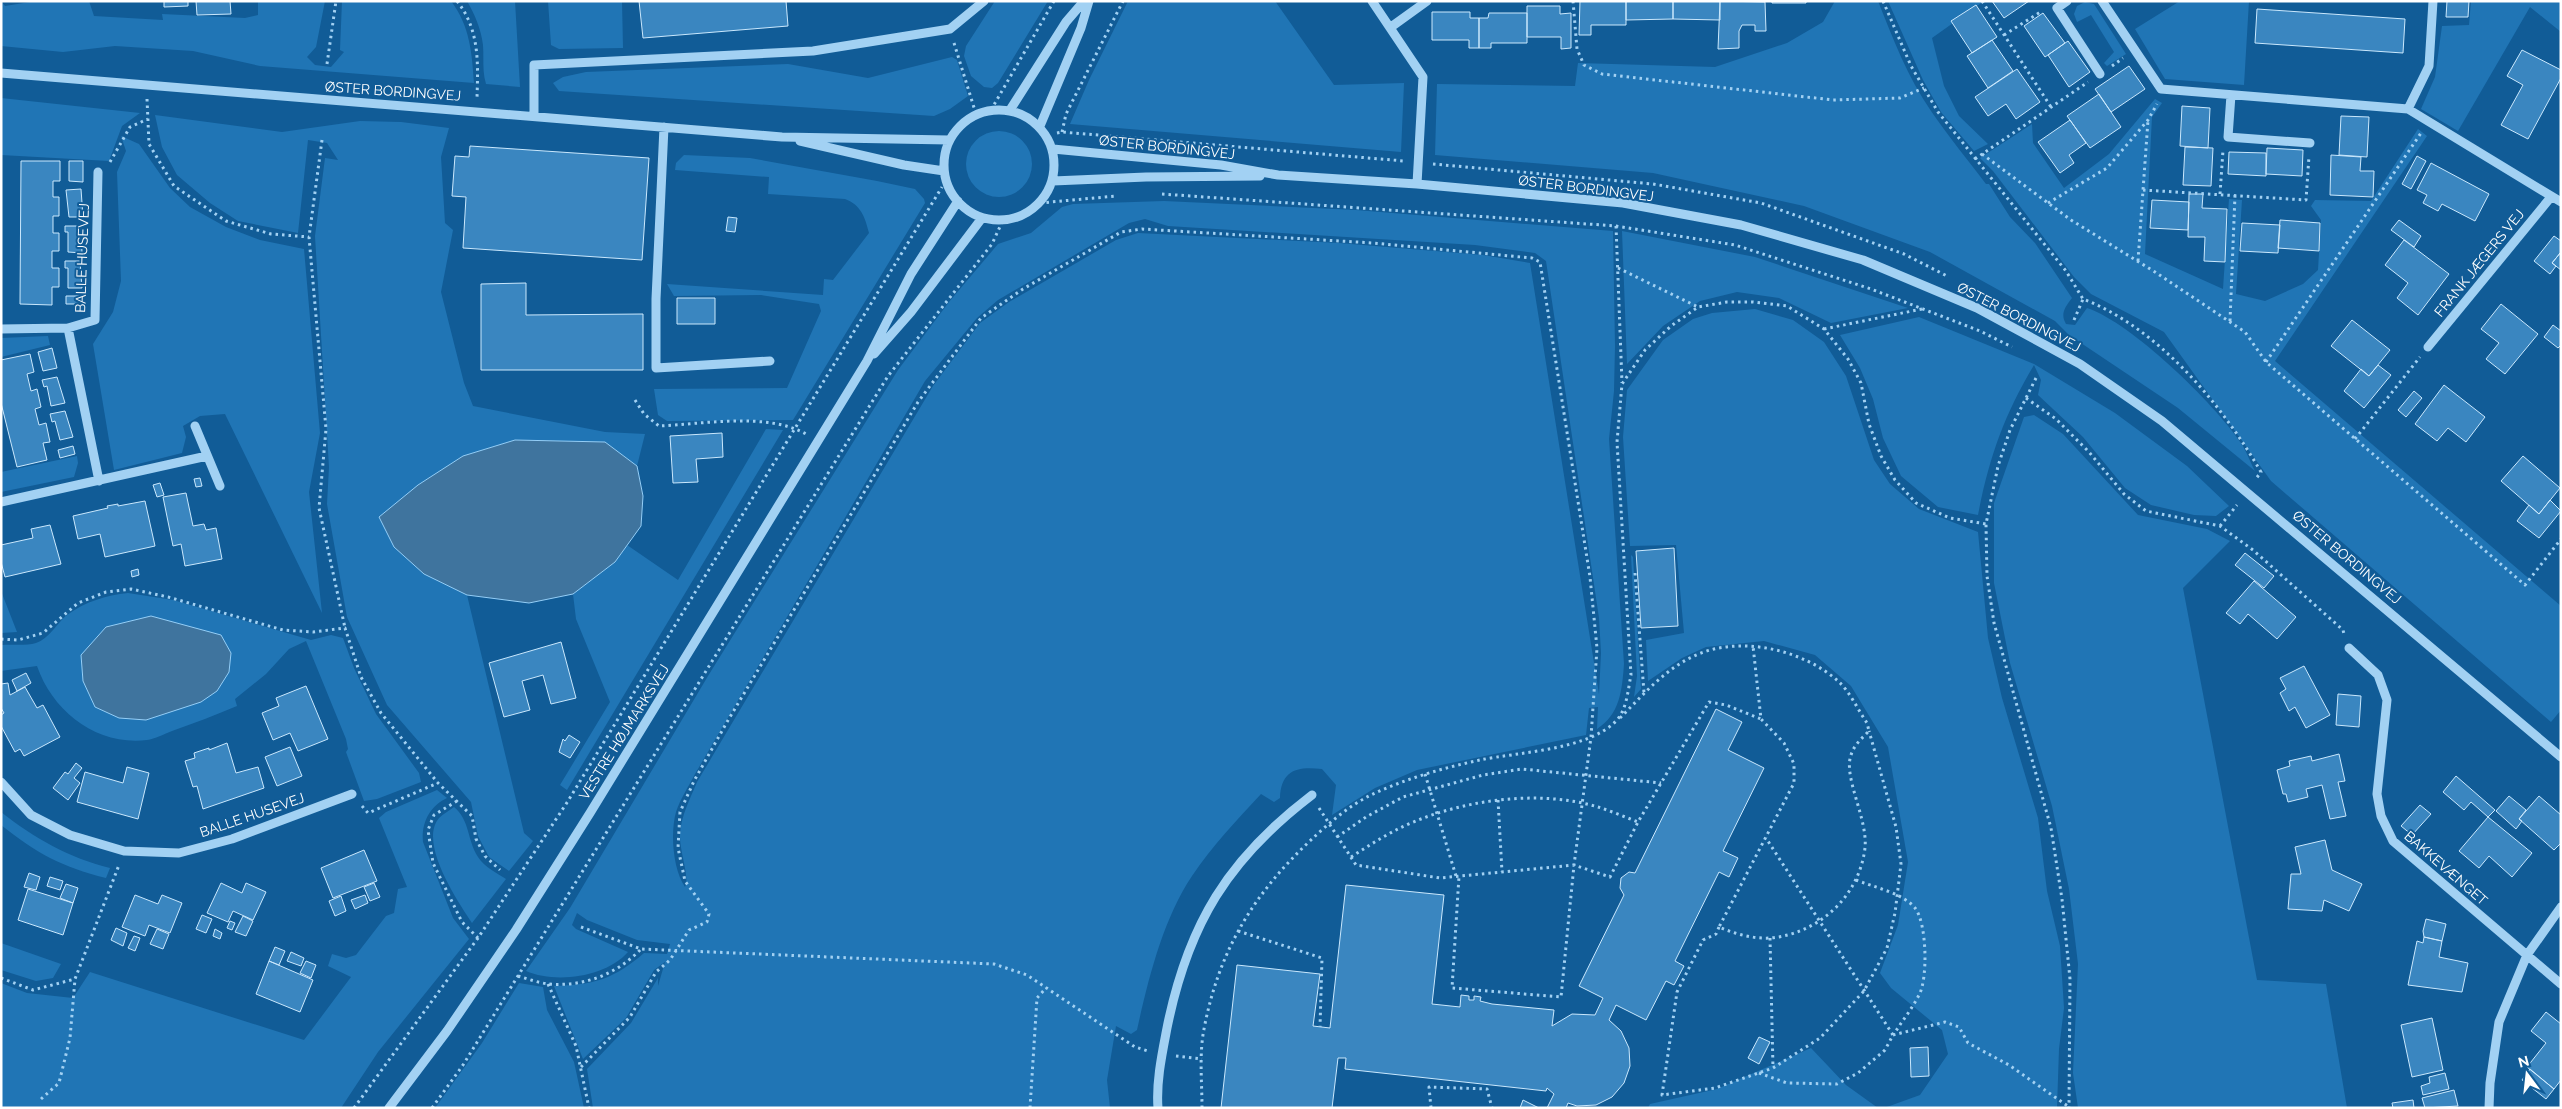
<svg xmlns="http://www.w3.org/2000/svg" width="2562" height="1109" viewBox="0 0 2562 1109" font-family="Raleway,sans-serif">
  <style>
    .green { fill: #2075b5; fill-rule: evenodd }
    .water { fill: #3f749e; stroke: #94cef7 }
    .building { fill: #3a86c0; stroke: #cae8fd }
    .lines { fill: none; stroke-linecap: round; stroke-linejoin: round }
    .path { stroke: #a2d1f3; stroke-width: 3; stroke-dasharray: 2.5 4; stroke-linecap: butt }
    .minor { stroke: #a2d1f3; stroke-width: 9 }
    .labels { text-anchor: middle; stroke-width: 4; stroke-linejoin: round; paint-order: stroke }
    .street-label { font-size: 14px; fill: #fff; stroke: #115c97 }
  </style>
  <rect width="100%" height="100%" fill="#115c97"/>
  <path class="green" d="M1,1L5,6L36,1H89L94,16L163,20L162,14L245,18L258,15V1H325L316,47L307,57L315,65L331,67L344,52L340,50L342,1H451C470,26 472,53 474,83L260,66L193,51L115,46L63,52L1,46Z
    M467,1H515L520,87L486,84C482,71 484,58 483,45C481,29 475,15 467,1Z
    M548,1H622L623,48L559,49L551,45Z
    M995,1H1048L998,83L992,88L984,87L971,76L964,56L966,46Z
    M1128,1H1275L1334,85L1404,83L1401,152L1070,124L1089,80Z
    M1835,1H1878C1893,39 1908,78 1931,111C1948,136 1968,160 1986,184H1989L2010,217L2035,243L2072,298C2065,307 2060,314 2066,324L2075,325L2087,308C2132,323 2214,403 2241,443C2247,452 2250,462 2255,471L2178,408L2069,335L2055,321L1930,252L1804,206L1653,173L1435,155L1437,84L1575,86L1578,63L1715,67L1787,43L1823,22Z
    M1888,1H1984L1932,38L1944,86L1959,116L1988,144L1974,151L1941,112L1923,80Z
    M2180,1H2249L2244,85L2165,79L2135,29Z
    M2471,1H2561V32L2530,7L2458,131L2421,109L2435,77L2442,26L2469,25Z
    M2085,2L2094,4L2126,54L2107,66L2104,63L2114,52L2091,15L2077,22L2074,14L2077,6Z
    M952,57L957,60L968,96L950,109L934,116L559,91L553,83L563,77L586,72L788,64L868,78Z
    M1,98L140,113L122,126L109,161L1,155Z
    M2155,99L2162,103L2152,117L2145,254L2223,289L2229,199L2242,200L2236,294L2265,301L2303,284L2318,270L2321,220L2311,206L2315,200L2371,201L2418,129L2427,136L2275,361L2561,606V710L2551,722L2271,481L2164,332L2091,294L2074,277L1993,171L1980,158L2032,124L2033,143L2064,188L2109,154Z
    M155,115L282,132L360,121L401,122L449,128L441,157L445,223L453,230L441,292L464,383L473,406L605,432L645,434L637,466L605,442L515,440L463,456L418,485L424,574L467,595L524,833L533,841L509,871L489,857L478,836L471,802L387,705L347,617L327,504L329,467L315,236L325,158L338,160L327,143L308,140L298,233L238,221L210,203L177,175L162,147Z
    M966 164a33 33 0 1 1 66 0a33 33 0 1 1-66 0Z
    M121,136L139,144L170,188L190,207L226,227L260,240L304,249L320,433L309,492L322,613L225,414L200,416L183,426L186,437L182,453L114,470L93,344L113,312L121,281L117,172L126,151Z
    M684,155L750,158L877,181L915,189L924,199L925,203L793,420L667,421L658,415L654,389L787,388L821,311L819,304L761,295L674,296L667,284L823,295L824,279L833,280L869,233C865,217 861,205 845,199L768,194L769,177L675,170L676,163Z
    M1164,201L1356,210L1613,231L1615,346L1614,391L1609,439L1624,664C1622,691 1620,714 1597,729L1598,707L1589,708L1586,735L1417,770L1375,788L1332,815L1336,785L1322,769C1297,766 1281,770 1280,798L1274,802L1261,794C1237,820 1212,846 1192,876C1163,919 1148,980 1137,1030L1131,1034L1116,1026L1107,1080L1110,1108H593L587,1069L631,1023L658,978V986L665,962L654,970L626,1018L583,1059L554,986C594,985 614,979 644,953L667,954L670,944L637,940L587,920L577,913L572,925L576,929L628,952C606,977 556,984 526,971L570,908L708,676L898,370L949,302L998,244L1031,233L1062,207L1073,204ZM1145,219L1168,226L1475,245L1535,253L1546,261L1599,618L1601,653L1599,694L1530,263L1483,255L1339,243L1138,233L1116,240L1009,302L980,323L933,386L697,782C690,799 681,816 680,834C679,851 690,876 685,887C673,870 670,833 676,812C680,799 689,786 695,774L925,381L977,318L998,300L1129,223Z
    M1622,231L1755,257L1908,308L1831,323L1779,298L1737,292L1700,301L1663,326L1627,364Z
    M1755,309L1793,320L1824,342L1846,376L1874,460L1890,484L1919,509L1978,532L1988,638L2002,698L2038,818L2047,891L2060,946L2064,1008L2059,1049L2057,1108H1884L1920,1095L1948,1054L1942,1030L1891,988L1880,973L1898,925L1908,862L1888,747L1851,686L1815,655L1764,641L1706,647L1682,658L1648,681L1646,640L1684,633L1676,545L1630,546L1623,437L1627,390L1663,340L1693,319L1712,313Z
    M1919,317L2034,364L2115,413L2187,466L2229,506L2216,516L2194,515L2151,505L2125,488L2083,437L2038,395L2041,380L2034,365C2004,415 1989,458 1978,515L1938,507L1901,476L1883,438L1873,399L1860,368L1840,335Z
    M48,336L50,345L1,357V338Z
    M2034,415L2063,434L2138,515L2207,529L2230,541L2183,588L2257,980L2326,984L2347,1108H2078L2073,1073L2078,964L2069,889L2052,806L2010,663L1994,583V503L2024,417Z
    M766,429L783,430L567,790L560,785L610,702L576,619L573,594L615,562L627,545L678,580Z
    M77,456L78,463L74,477L1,492V472Z
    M1631,555L1633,557L1641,689L1634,697L1637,676Z
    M1,591L17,632L1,633Z
    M128,593L173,600L311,640L331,635L343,638L354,668L376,714L419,773L421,782L377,799L364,801L346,752L348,749L346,739L306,641L289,649L266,674L235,699L237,706C216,715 194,723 172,731C164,734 155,739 147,740C97,746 53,712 37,666L1,671V645C12,644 26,646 36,643C49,639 57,623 67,615C85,602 106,595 128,593Z
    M437,790L447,798C430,806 421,823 423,842L453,918L469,939L378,1052L341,1108H1V983L27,993L73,998L90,972L304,1040L351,977L328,966L332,954L346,958L356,955L386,916L394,913L398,889L407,887L379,818L386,812Z
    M454,807C470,820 467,840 478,857C484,867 497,873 506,879L472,923C458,902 418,843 439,818C443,814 450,810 454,807Z
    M1,812C34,838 69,858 110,868L106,878C62,867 36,853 1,825Z
    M1,943L61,964L53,978L36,981L1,970Z
    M519,983L543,987L547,1010L574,1062L584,1108H435L482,1043Z
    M1811,1048L1846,1085L1878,1108H1648L1650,1104L1717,1089Z"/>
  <path class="water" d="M515,440L605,442L637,466L643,496L641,526L615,562L573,594L529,603L467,595L424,574L394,547L379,517L418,485L463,456Z
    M151,616L221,635L231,653L229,672L217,691L201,702L146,720L119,718L95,707L83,681L81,655L106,627Z"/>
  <path class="building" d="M164,1H188V6L164,7Z
    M196,1H230L231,14L197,15Z
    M639,1H786L788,26L643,38Z
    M1580,1H1626V25H1591V35H1579Z
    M1626,1H1673V19L1626,20Z
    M1673,1H1720V20L1673,19Z
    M1720,1L1765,2L1766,31H1755V25H1742L1739,31V48L1718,49Z
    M1772,1H1806V3H1772Z
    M1992,1H2029L2004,18Z
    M2447,1H2469L2468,17H2446Z
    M1976,5L1997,37L1972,53L1951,21Z
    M1527,6H1560V14L1571,13V48L1561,49V37H1527Z
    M2257,9L2405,19L2403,53L2255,43Z
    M1432,12H1470V18H1479V48H1469V40H1432Z
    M1489,13H1527V43H1491V48H1479V18H1488Z
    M2043,13L2065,43L2045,57L2024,26Z
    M1992,40L2013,71L1988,88L1967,56Z
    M2068,41L2090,72L2069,87L2048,55Z
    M2522,50L2561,70V78L2528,139L2501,125L2523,85L2507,76Z
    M2129,66L2145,89L2111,112L2095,89Z
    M2017,69L2040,102L2016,119L2006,104L1988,116L1975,97Z
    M2099,94L2121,127L2090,148L2067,116Z
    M2182,106L2210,108L2208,148L2180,146Z
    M2341,116L2369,117L2367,157L2339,155Z
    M2070,120L2086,143L2069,155L2074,163L2060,173L2038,142Z
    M470,146L649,158L642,260L463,248L466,197L452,196L455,156L469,157Z
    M2185,147L2213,148L2211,186L2183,185Z
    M2267,148L2303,150L2302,176L2266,174Z
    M2229,152L2266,153V176L2228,174Z
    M2331,155L2361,157L2360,171H2374L2373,197L2330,195Z
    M2417,156L2426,161L2411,189L2402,184Z
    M21,161H60V181H53V197H59V216H53V233H59V251H52V268H59V287H52V305L20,304Z
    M69,161H83V182L69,181Z
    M2431,163L2489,194L2475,221L2442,204L2438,211L2423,203L2427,195L2417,190Z
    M81,189L83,217H69L66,190Z
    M2189,194H2203L2202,208L2227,209L2225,262L2204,261L2205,237H2188Z
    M2152,200L2189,202L2188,230L2150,228Z
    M728,217L737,218L735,232L726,231Z
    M2280,220L2320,223L2319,251L2278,248Z
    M2399,220L2421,236L2414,247L2391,230Z
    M2242,223L2280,225L2278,253L2240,251Z
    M65,226H81L82,253L68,252V232H65Z
    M2554,236L2561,241V252L2552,263L2556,266L2550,274L2534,261Z
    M2404,240L2449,274L2418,315L2397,298L2408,283L2385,265Z
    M2561,252V270L2552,263Z
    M65,261H80L82,288H68V268H65Z
    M526,283V315L643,314V370H481V284Z
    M66,296H80V304H66Z
    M677,298H715V324H677Z
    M2501,304L2538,334L2505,374L2486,359L2499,343L2481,329Z
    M2352,320L2390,350L2369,376L2331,346Z
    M2553,325L2561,331V345L2558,348L2544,337Z
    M52,348L57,368L43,371L38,352Z
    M30,354L34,372L27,374L31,391L37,389L41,407L35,409L39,425L46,423L50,442L43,443L47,460L17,467L1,403V360Z
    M2378,365L2391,375L2364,408L2344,391L2361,369L2369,376Z
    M57,377L65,403L51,406L47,386L44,387L42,380Z
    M2444,385L2485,417L2466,442L2448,428L2437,441L2415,424Z
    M2414,391L2422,398L2406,417L2398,410Z
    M65,411L73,437L60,440L55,421L52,422L50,414Z
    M722,433L723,457L696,459L698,482L673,483L670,436Z
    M73,446L75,454L60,458L58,450Z
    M2523,456L2560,488L2539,514L2501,481Z
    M200,478L202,486L196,487L194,479Z
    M160,483L164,495L157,497L153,485Z
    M186,493L193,526L204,524L206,530L216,528L222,559L185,566L181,544L173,546L163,497Z
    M2550,500L2561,511L2539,538L2517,521L2529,505L2539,514Z
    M145,501L155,546L105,557L100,534L78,539L73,516L108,508L107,506L118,504V506Z
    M50,525L61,564L5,577L1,562V545L33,538L31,529Z
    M1674,548L1678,626L1641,628L1636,551Z
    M2245,553L2274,576L2264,588L2235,565Z
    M138,569L139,575L132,577L131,571Z
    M2254,581L2296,617L2277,639L2248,614L2240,624L2226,613Z
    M561,642L576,698L551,704L543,675L522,681L530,710L504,717L489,663Z
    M2304,666L2330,715L2306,728L2295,707L2289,711L2280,693L2286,689L2280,678Z
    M26,673L31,683L17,691L12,680Z
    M8,683L10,695L25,687L37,708L43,705L60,737L24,756L20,749L15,752L1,726V715L4,713L1,708V684Z
    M306,686L328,739L298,751L290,733L273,740L262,713L279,706L276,698Z
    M2338,694L2361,696L2359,727L2336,725Z
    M1716,709L1742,722L1728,750L1764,768L1723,851L1738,858L1729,877L1719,872L1675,961L1684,966L1674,985L1666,981L1646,1020L1616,1005L1609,1020L1621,1031L1629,1048L1630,1066L1624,1083L1612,1097L1596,1105L1577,1106L1568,1103L1566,1108H1547L1554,1094L1547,1088L1546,1091L1345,1069L1346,1058H1338L1332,1108H1221L1237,965L1320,974L1313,1026L1330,1028L1346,885L1444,895L1432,1004L1460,1007L1461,995L1469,996V1000H1474V996L1481,997L1480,1001L1492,1004L1554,1010L1552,1026L1572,1014L1595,1015L1603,998L1579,986L1624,895L1620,888L1621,878L1629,872L1635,873Z
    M569,735L580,742L570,758L559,752L563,739L565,741Z
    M227,743L236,773L258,767L264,788L203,809L197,786L193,787L185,761L195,758L194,753L209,748V750Z
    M290,747L302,776L277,786L265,757Z
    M2339,754L2345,781L2338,782L2346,816L2330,819L2322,785L2306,789L2308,797L2288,802L2286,794H2283L2277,770L2290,766L2289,761L2311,756L2312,761Z
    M76,763L82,768L74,778L80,783L68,800L53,788L65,772L68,774Z
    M127,767L149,773L138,819L77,802L85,772L123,783Z
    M2456,776L2495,810L2488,817L2471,802L2464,810L2443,792Z
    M2509,796L2526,810L2519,819L2522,821L2516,829L2496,811Z
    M2539,796L2561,815V843L2554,850L2519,819Z
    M2420,805L2431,814L2412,835L2401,826Z
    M2488,817L2532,853L2512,877L2489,856L2479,868L2459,851Z
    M2325,840L2332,870L2362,884L2349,911L2324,900L2322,911L2288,909L2291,874H2301L2295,847Z
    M364,850L377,881L333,898L321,868Z
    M29,873L40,877L36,890L24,887Z
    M50,877L63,881L60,890L47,886Z
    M221,883L242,893L246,883L266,892L253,920L233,911L228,922L207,913Z
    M374,883L380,897L370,901L364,887Z
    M66,884L78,888L73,903L60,898Z
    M28,889L73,903L63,935L18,920Z
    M135,895L158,904L162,895L182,903L170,933L149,925L145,936L122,927Z
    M365,895L368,903L355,909L351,900Z
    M341,896L346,911L335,916L329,901Z
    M202,915L212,919L206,933L196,929Z
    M243,916L253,921L246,936L235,932Z
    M2426,919L2446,924L2442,941L2424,937L2423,931Z
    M230,921L235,923L232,930L227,928Z
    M116,928L127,933L123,946L111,940Z
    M157,929L169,934L163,949L150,944Z
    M215,929L222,933L220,939L213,936Z
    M134,936L140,938L135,951L128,948Z
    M2424,937L2442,941L2439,957L2468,963L2462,992L2408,985L2417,941L2423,943Z
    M275,947L285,951L279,965L269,961Z
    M291,952L304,958L301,966L287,961Z
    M269,961L313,980L300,1012L256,994Z
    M306,961L316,965L311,978L300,973Z
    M2546,1012L2561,1024V1080L2554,1089L2527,1067L2546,1043L2531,1031Z
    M2432,1018L2443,1070L2412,1077L2401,1025Z
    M1759,1037L1770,1042L1759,1064L1748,1058Z
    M1928,1047L1929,1076L1911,1077L1910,1048Z
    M2530,1069L2554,1089L2546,1099L2522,1080Z
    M2445,1073L2449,1089L2423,1095L2421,1086L2430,1083L2429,1077Z
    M2454,1090L2458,1106L2425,1108L2422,1098Z
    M1523,1100L1539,1108H1520Z
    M2413,1100L2414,1108H2393L2392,1103Z"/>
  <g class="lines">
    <path class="path" d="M457,1C480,30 478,64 477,98
      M1573,1L1577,49L1584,65L1602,74L1833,100L1900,98L1924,88
      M1883,1L1911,66L1938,112L2066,271L2083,299
      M1982,1L2051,107
      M2004,35L2042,11
      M954,43L976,114
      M327,64L336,1
      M2112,66L2123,58
      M147,99L149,144L174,186L226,221L271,234L309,237
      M991,110L1054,1
      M1062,132L1066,114L1123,1
      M1057,133L1062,132L1404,161
      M322,140L309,237L326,429L319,508L345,628
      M1982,154L2071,220L2155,272L2245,332L2266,362L2525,585L2561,539
      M1975,159L2088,82
      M110,162L130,127L148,119
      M1433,164L1653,184L1761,203L1904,254L1949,277
      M2143,190L2306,200L2309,156
      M1162,194L1616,226L1735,245L1871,289L1980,331L2012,347
      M2220,194L2223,150
      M1040,203L1116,196
      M2048,203L2107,168L2148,120L2157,104
      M1616,226L1622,383
      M2138,261L2148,120
      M1618,268L1698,307
      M2074,320L2083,299C2158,328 2221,403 2261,472L2255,480
      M2230,321L2235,195
      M1824,329L1922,309
      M2266,362L2421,133
      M2036,378L2010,430L1998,466L1986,524L1987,576L1994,623L2051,828L2062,899L2070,979L2069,1108
      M2026,398L2056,419L2089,452L2124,494L2146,511L2220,526L2253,550L2343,630L2344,634
      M635,400L644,414L659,426C703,424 767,412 806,434
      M2355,439L2420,357
      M2220,526L2237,505
      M1635,573L1644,693
      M1,639L18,640L43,633L78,603L106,592L131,589L168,597L283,630L313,632L345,628L361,677L381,713L438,783L472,816L476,839L485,856L500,870
      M1620,718C1642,696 1663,671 1692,657C1737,634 1803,649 1839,682C1850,692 1858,710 1867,723L1869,731C1862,738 1854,745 1851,755C1843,777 1868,819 1865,848C1859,897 1819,933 1771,938C1753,939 1735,934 1719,927L1794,783V764L1784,743L1761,719L1753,646
      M1425,774L1456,876
      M1498,800L1502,872
      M457,801L434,815L428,830L433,863L462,922L478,938
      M362,806L368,813L438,783
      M1319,808L1356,865L1440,878L1574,865L1561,997L1452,988L1459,876
      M1337,837L1366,817L1403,797L1483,775L1522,769L1661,783
      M1351,857C1365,848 1379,839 1394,831C1452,801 1535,788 1598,807C1611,811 1625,817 1638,822L1709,702L1726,705L1761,719
      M1856,880C1873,887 1903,893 1915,908C1927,923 1928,979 1919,995C1912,1009 1902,1021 1894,1034
      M581,927L641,949L994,964L1027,975L1135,1047L1148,1051
      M1719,927L1716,934L1703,940L1677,992L1662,1095L1715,1088L1773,1068L1820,1038L1864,991L1887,948L1895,913L1901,864L1896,827L1869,731
      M1238,931L1322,958L1320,1027
      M1770,938L1773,1068
      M518,976C528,979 539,983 549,984C584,987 617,974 641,949
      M1,978L33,990L75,979L119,865
      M548,984L576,1046L589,1108
      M1893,1035L1945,1022L1959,1027L1968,1043L2009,1065L2069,1107
      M1176,1056L1202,1059
      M581,1067L630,1017L656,972L670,960L689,930L707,922L709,914L685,881L678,848L680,812L694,781L727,722L918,402L981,318L1023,289L1121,232L1142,229L1373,243L1532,258L1540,262L1590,577L1597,648L1591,737L1574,865L1610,877L1638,822
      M1759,1073L1787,1083L1837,1084L1858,1073L1885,1050L1893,1035L1766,838
      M41,1099L59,1083L70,1038L75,979
      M354,1108L478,938L568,801L942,187
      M432,1108L463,1065L888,376L992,244L1003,220
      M1030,1108L1037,998L1046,988
      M1202,1108C1202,1082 1199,1054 1204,1029C1219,950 1254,893 1312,839C1329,823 1349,806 1369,796C1404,779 1443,768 1480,760C1519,752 1588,750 1616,721C1627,710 1628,689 1631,675L1617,442L1622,384L1645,350L1671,326L1698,307L1727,302H1753L1787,306L1824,329L1848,359L1861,383L1869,424L1881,456L1895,480L1916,503L1950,518L1986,524
      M1431,1108L1429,1087L1487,1089L1492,1108"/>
    <path class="minor" d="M1372,1L1423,77L1417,184
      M2067,1L2057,8L2100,74
      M2102,1L2161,89L2408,109L2561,202
      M1391,27L1427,1
      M1,73L782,137L949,140
      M2231,95L2228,137L2310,143
      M2408,109L2429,66L2433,1
      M944 165a55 55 0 1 1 110 0a55 55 0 1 1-110 0Z
      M1010,110L1066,22L1084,1
      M534,116V65L813,51L950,29L984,1
      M1040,126L1081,28L1089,1
      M664,127L656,299V368L770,361
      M800,141L904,165L944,171
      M1053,149L1221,165L1278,175L1417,184L1623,203L1741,225L1863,260L1977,308L2080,364L2162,421L2561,757
      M1053,181L1146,177L1260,176
      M68,328L99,481
      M1,329L68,328L95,320L98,172
      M2428,347L2551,197
      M874,354L911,312L982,218
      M195,426L220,486
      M1,502L207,456
      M2349,648L2378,675L2387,700L2377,794L2381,816L2393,841L2561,984
      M1,782L31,815L70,835L124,851L179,853L232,839L352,794
      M389,1108L447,1031L516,930L590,813L867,361L911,274L958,201
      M1158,1108C1156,1082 1162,1054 1167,1028C1188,924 1228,859 1312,795
      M2489,1108L2490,1083L2499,1022L2527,955L2561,907"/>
  </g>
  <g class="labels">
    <g class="street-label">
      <text transform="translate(393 91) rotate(4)" y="5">ØSTER BORDINGVEJ</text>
      <text transform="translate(1167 147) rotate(6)" y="5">ØSTER BORDINGVEJ</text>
      <text transform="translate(1586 188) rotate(7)" y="5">ØSTER BORDINGVEJ</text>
      <text transform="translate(82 258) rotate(-88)" y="5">BALLE HUSEVEJ</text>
      <text transform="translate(2479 263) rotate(-51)" y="5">FRANK JÆGERS VEJ</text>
      <text transform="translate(2019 317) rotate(27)" y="5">ØSTER BORDINGVEJ</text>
      <text transform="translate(2347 557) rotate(40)" y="5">ØSTER BORDINGVEJ</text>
      <text transform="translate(624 732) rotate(-58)" y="5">VESTRE HØJMARKSVEJ</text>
      <text transform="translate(252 815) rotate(-19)" y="5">BALLE HUSEVEJ</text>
      <text transform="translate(2446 868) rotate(41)" y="5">BAKKEVÆNGET</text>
    </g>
  </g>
  <rect width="2562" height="1109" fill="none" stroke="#ffffff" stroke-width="5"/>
  <g transform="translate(2527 1074) rotate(345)" stroke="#115c97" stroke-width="4" paint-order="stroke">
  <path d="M0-4L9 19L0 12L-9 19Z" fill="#ffffff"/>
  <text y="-8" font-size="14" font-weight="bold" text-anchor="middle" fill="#ffffff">N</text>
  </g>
</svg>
